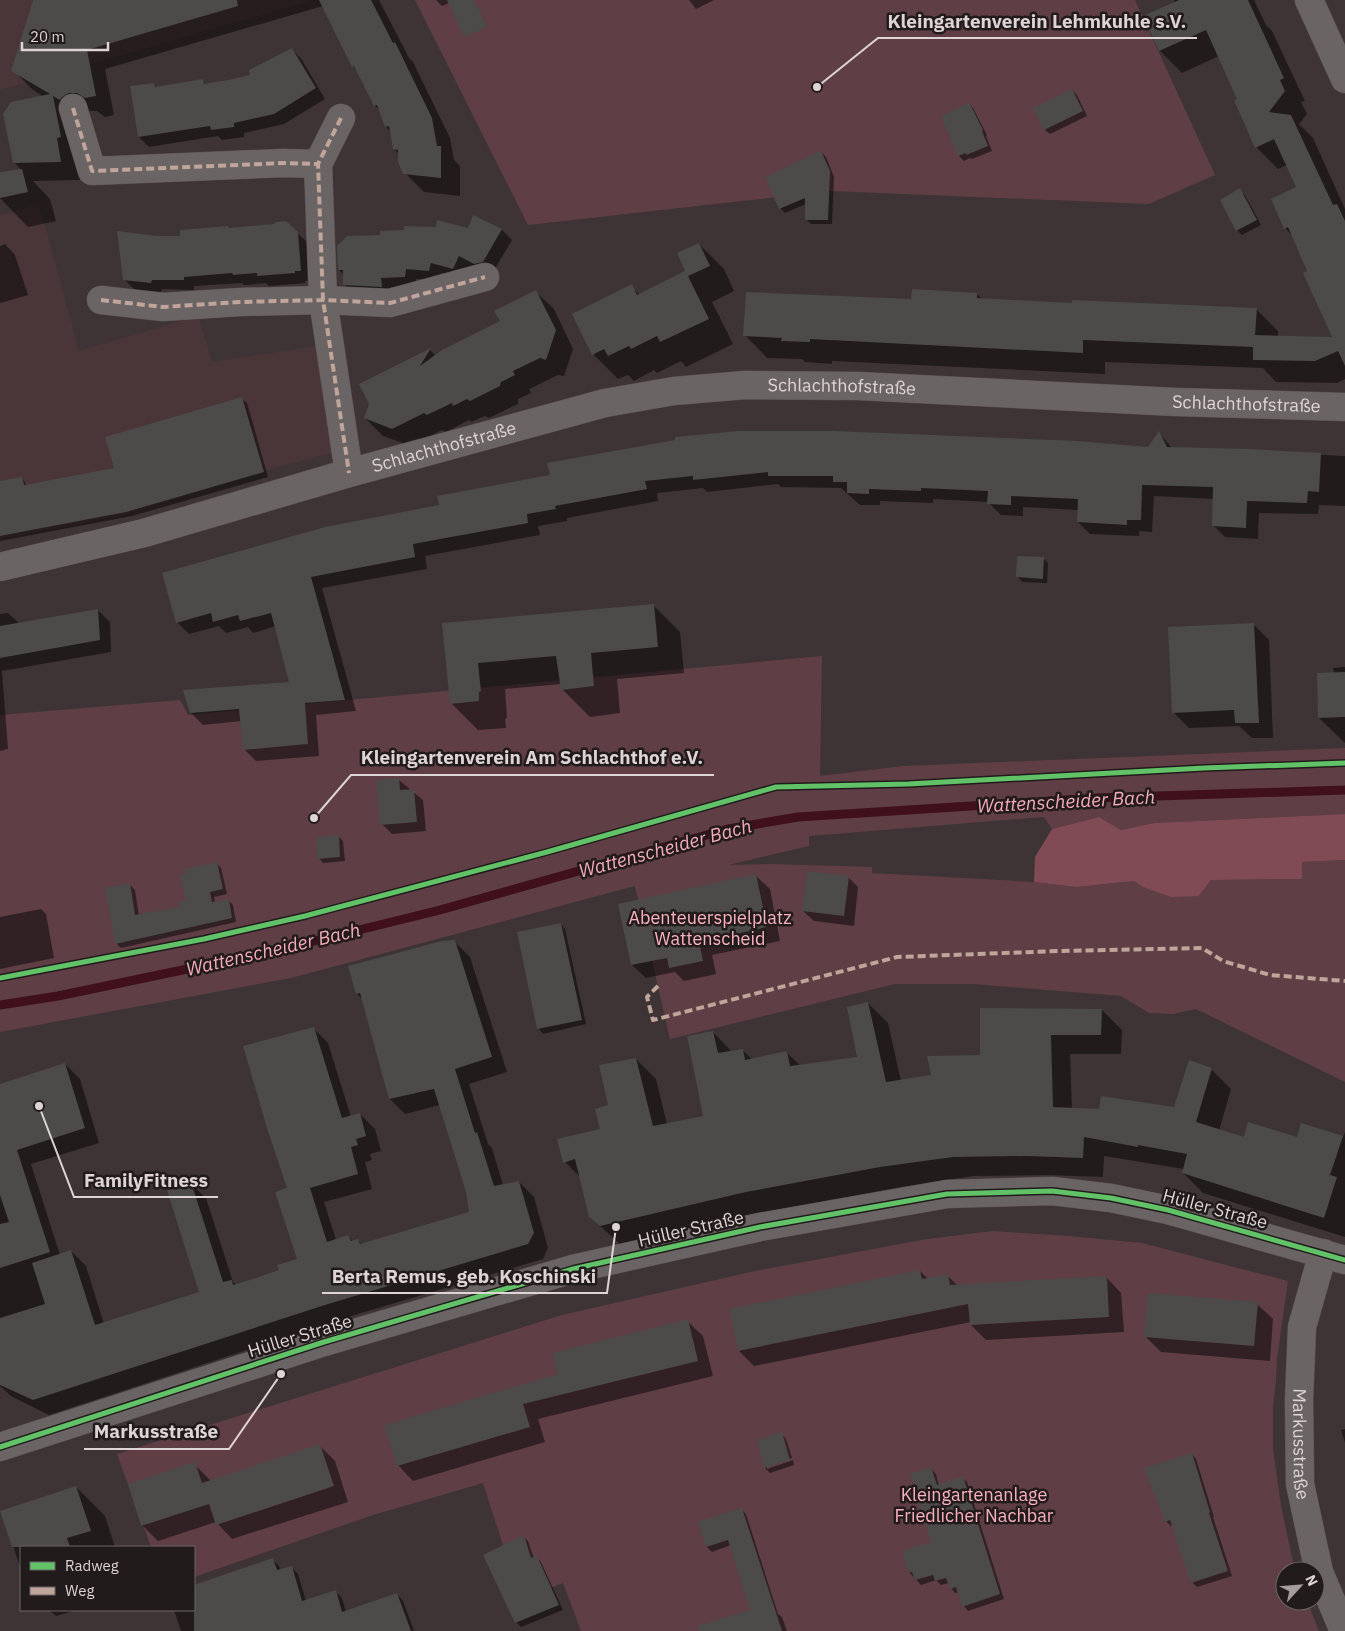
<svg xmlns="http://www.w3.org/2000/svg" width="1345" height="1631" viewBox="0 0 1345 1631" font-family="'IBM Plex Sans',sans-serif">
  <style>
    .built { fill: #4a3539 }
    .green { fill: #5f3f45 }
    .forest { fill: #814b56 }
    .shadow { fill: #0007 }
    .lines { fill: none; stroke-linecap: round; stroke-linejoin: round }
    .stream { stroke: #40101d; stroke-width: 9 }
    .building { fill: #4c4b49 }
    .minor-casing { stroke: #595152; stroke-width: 29 }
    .minor { stroke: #6b6465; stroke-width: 28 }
    .quiet { stroke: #c0a59a; stroke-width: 4; stroke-dasharray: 8 4; stroke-linecap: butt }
    .cycleway-casing { stroke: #221b1c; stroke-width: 8 }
    .cycleway { stroke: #61c268; stroke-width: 5 }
    .labels { text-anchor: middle; stroke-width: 5; stroke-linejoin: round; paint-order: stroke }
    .street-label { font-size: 18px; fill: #ded4d5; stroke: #221b1c }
    .park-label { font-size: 18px; fill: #fdb2bf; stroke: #221b1c }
    .water-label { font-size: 19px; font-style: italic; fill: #f6abb8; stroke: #221b1c }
    .leader { fill: none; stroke: #ded4d5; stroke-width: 2 }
    .callout-dot { fill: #ded4d5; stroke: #221b1c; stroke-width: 2 }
    .callout-label { font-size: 19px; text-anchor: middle; font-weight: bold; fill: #ded4d5; stroke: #221b1c; stroke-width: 5; stroke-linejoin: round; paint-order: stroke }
  </style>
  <rect width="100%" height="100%" fill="#3e3436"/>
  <path class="built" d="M0,0H314L0,90Z
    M39,204L79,351L198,316L212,362L318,346L335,452L264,471L125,515L0,539V215Z"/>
  <path class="green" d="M415,0H1135L1215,175L1149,204L831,191L528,225Z
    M822,656L820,776L903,766L1345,748V814L1154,823L1121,830L1099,817L1052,829L1044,817L809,836V846L728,865L770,864L872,867V873L1034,882L1077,887L1134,881L1143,887L1199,896L1211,880L1301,879L1302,862L1345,860V1082L1196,1009L1173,1014L1149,1013L1121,996L973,984H895L670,1039L635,886L291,978L0,1032V715L180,700L188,715Z
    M993,1231L1069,1236L1142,1243L1288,1281L1277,1359L1276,1380L1273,1406V1449L1281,1506L1295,1571H1285V1601H1307L1319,1631H581L563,1583L529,1597L503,1545L483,1483L370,1516L194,1577V1547H151L117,1454L562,1315L755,1271L927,1239Z"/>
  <path class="forest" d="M1345,814V860L1302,862V879L1211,880L1199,896L1171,897L1143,887L1134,881L1077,887L1034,882L1035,857L1052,829L1099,817L1121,830L1154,823Z"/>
  <path class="shadow" d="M34,0H379L409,58L413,62L450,138L454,160L460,166V196L424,192L405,173L399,154L394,149L391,132L386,127L381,111L375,106L358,72L353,66L323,6L105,69L114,115L105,117L97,111H88L75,157L80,180L33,181L50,199L56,221L28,227L0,198V174L21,170L14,162L44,97L32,89L13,70Z
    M436,0H456L442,6Z
    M689,0H714L696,9Z
    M1174,0H1254L1266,25L1272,31L1305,101L1301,102L1307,114L1299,124L1313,138L1345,209V379L1337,383L1276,382L1263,368L1105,362V374L832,361V364L805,362L802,359L767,358L745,335L912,300L977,294L982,299L1073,304L1256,309L1278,331V337L1334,338L1295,238L1285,228L1297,187L1287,165L1278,169L1256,147L1239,99L1219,56L1182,73L1160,51L1175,3Z
    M292,49L302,60L325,99L284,124L244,133V137L222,140L218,136L149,147L139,137L153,84L157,88L202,81L206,85L252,75Z
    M1072,90L1077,95L1087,116L1050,134L1045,130L1035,108Z
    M968,103L973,108L987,135L986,136L992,151L972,159L970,158L964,161L959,156L942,117Z
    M821,152L826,157L834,177L832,224H811L806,219V204L785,213L780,208Z
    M1240,190L1245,195L1261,225L1242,235L1237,230Z
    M474,217L502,230L512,240L493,272L485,274L469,266L464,279L441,273L439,280L416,279L415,287H391V297L355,295L345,285L344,275L339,270L469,230Z
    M286,222L308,243L310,281H305V283L269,286L266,283L244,285L242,283L194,286V290L162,289L161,292L135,290L124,279L157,237H182L230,229L275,226Z
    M5,244L15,255L28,295L0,303V246Z
    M699,244L724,269L734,291L712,302L733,344L686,367L681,361L657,373L654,370L634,381L628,375L618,379L593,354L631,286L640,295L687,271Z
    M536,292L554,309L573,349L564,376L558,375L529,389L531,393L518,399V404L489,418L485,416L471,422L469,420L446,432L442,430L411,446L383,436L365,418L371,404L361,384L430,350L436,356L502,322Z
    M242,399L247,403L268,477L132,516L0,541V482L22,478L27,486L115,469Z
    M1159,433L1173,449L1250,451L1345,456V506L1319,505L1318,514L1259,513L1258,539L1225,537L1213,525L1214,499L1154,496L1152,532L1139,531V536L1090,534L1078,522V510L1023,507V516L1001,515L988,502L933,499V503L880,501V505H860L841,488L781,487L778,484L707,492L703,488L657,493L658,501L567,518V521L538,526L540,535L425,556L427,569L322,588L356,711L316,715L319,756L256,761L244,749L242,721L203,725L191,713L291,683L276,626L253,633L248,627L226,633L219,626L189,634L177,622L440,506L551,476L1149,448Z
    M1043,558L1048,563L1047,583L1022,582L1018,577Z
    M653,605L680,632L684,673L617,679L620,713L590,717L563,690L562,684L505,689L507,718L505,719L506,728L478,730L451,703L443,624Z
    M98,610L110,622L111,652L2,671L8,749L0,751V614L8,613L20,624Z
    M1254,625L1269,640L1273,738H1252L1239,726L1189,728L1173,712Z
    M1345,667V743L1319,718L1334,673L1333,668Z
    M399,780L423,800L426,831L392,834L382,824Z
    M338,836L343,841L345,861L323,863L319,858Z
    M216,863L221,868L227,894L214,897L215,902L228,900L233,905L236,922L121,948L116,943L130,885L135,890L139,916L180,908Z
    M756,876L770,889L780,941L712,955L716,974L684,981L675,972L646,978L632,965L620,905Z
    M848,877L858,887L854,926L814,921L803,911Z
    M41,909L46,914L54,958L0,969V917Z
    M561,924L565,929L586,1024L543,1034L539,1029L519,933Z
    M455,942L470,957L507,1072L469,1084L488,1144L492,1148L503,1185L519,1182L534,1197L548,1248L543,1259L341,1319L49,1415L11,1396L0,1386V1085L65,1064L80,1079L99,1143L31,1164L60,1255L71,1251L86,1266L104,1324L201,1293L191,1184L206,1198L233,1282L236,1285L280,1271L299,1259L289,1189L313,1028L328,1043L351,1117L360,1114L375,1129L381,1151L370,1154L372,1160L365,1162L372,1189L324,1202L336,1240L348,1236L353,1242L358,1240L362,1245L470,1213L467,1192L440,1105L405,1114L390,1099L363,1000L357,994L350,967Z
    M868,1003L888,1023L901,1081L933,1076L1102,1010L1122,1030L1121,1054H1070L1072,1109L1100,1110L1174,1108L1211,1069L1231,1089L1219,1131L1245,1139L1298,1138L1302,1125L1343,1137L1345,1132V1237L1203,1193L1183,1173L1184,1169L1104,1156L1103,1177L1048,1175L973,1176L901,1187L766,1212L621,1245L590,1217L581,1178L565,1162L601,1129L609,1106L636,1059L656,1079L667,1124L705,1117L713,1032L732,1052L742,1050L752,1059L786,1052L800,1065L858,1058Z
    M920,1271L928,1279L948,1276L958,1286L1106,1277L1121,1293L1124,1332L986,1340L971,1325V1322L754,1366L739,1351Z
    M1257,1304L1273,1319L1270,1361L1161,1352L1145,1336Z
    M687,1321L703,1336L713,1376L538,1419L545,1442L413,1481L398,1465L560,1374Z
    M1345,1429V1443L1341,1430Z
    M781,1434L786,1439L792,1458L767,1466V1469L793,1460L794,1465L770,1473L765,1468L758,1441Z
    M320,1446L335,1461L348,1502L232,1539L216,1522L158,1541L142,1525L194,1464L211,1481Z
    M1192,1454L1196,1459L1214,1517H1213L1232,1576L1197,1587L1192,1582L1173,1525L1171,1526L1166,1521Z
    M931,1469L936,1474L939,1486L963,1478L967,1482L1004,1599L968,1611L964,1606L959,1592L955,1593L951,1588L949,1583L941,1585L936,1580L921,1585L909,1572L933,1543Z
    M76,1487L105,1516L115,1547H21V1570L2,1511Z
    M741,1509L746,1514L778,1614L782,1617L787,1631H745L752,1610L731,1545L712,1552L707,1547L700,1523Z
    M523,1536L528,1541L534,1559L536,1557L541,1562L563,1610L521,1627L516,1622Z
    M273,1560L279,1566L281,1571L292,1568L298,1574L306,1601L335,1591L342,1598L346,1612L397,1594L403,1601L414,1631H181L174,1610H194V1586Z
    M49,1610H77L56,1616Z"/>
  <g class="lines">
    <path class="stream" d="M0,1005L58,996L278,950L440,910L728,829L798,817L1097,798L1345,790"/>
  </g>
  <path class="building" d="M33,0H237L238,6L87,50L96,96L85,98L77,93H69L62,97L60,100L53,96L61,137L57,138L61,162L13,163L3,114L11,102L50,94L11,71Z
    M319,0H371L393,43L395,42L432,118L437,146H441V178L403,174L398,162V150L393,149L389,126L385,127L377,105L374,106L354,66L352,67Z
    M447,0H474L487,27L464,37Z
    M1179,0H1248L1284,78L1280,80L1285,91L1269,112L1291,115L1333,205L1337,204L1345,221V366L1338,351L1315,361L1253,360V347L1083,340V353L810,339V342L781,341L782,338L743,336L746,292L911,299L912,289L977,293V298L1072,303V300L1257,308L1255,335L1332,337L1303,273L1307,271L1288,227L1284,229L1271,199L1296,187L1274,139L1255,148L1234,100L1237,99L1206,30L1159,51L1143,16Z
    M292,48L316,88L274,114L234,123V127L211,130L210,126L138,137L130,86L154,83L155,87L203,79L204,84L228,80L250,75L249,70Z
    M1072,89L1083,111L1044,130L1033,108Z
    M969,102L983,130L982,131L988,146L966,155V153L958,156L941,116Z
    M821,151L830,171L828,220H805V198L779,209L765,177Z
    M22,169L28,192L0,198V172Z
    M1240,188L1257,220L1236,231L1220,200Z
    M473,215L502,229L483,262L474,264L459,256L453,269L431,263L429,271L406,269L405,277L381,278L382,287L343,285V270H338L337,246L347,236L380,235V231L404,230V226L436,227L437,220L468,228Z
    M286,221L298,232L301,271H295V273L257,276V273L233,275L232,273L184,277V280H152L151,283L123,280L117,231L157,236H180V230L228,226L229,228L274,224L276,222Z
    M699,243L710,266L688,276L709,319L660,342L657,336L631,349L629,346L608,356L604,349L592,355L572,314L632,284L637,295L685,271L677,253Z
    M536,290L556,330L546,360L540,358L513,371L515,375L501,382L500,386L470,401L467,399L453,406L452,403L427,415L424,413L392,429L364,418L369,404L359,384L431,348L420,366L442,350L500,321L494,311Z
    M242,397L264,472L126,512L0,536V481L22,477L24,485L114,468L105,437Z
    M738,431H835L1077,441L1148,447L1159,431L1167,447L1250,449L1321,453L1319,492L1308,491L1307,503L1247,501L1246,528L1212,526L1213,487L1142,485L1141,520H1127V525L1077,522L1078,499L1011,496V505L987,504L988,491L921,488V491L869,489V494L847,493V482H833V476H768V472L693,480V476L645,481L647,489L555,506L556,509L527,514L528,523L413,544L415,557L311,577L345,700L305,703L308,744L243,750L239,709L190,713L183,690L289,682L271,613L240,621L238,615L213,622L211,613L176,623L162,573L325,527L439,505L437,496L550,475L547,463L675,440V437Z
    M1017,556L1044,557L1043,579L1016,577Z
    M654,604L658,647L591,653L594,686L561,690L556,656L478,663L481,691L479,692V701L450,704L442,623Z
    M98,609L100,640L0,658V626Z
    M1254,623L1259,723H1235L1234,710L1172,713L1168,627Z
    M1345,672V717L1318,718L1317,673Z
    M399,778L400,790L414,789L417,822L380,825L376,780Z
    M339,835L340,857L317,859L316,837Z
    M217,862L223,889L210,892L212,902L229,899L232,918L115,944L105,888L130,883L135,915L179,907L178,902L186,900L180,875L186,874L184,869Z
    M807,871L849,876L844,916L802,911Z
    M756,874L767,927L699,942L703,961L669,968L667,958L631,965L618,904Z
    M561,923L582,1020L537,1029L517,932Z
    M455,940L492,1057L455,1069L475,1133L477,1132L494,1186L519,1181L534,1233L528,1244L325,1305L33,1400L0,1385V1318L45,1304L32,1263L71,1250L95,1325L199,1292L167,1190L191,1182L223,1282L232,1280L233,1285L256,1278L279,1270L277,1265L297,1259L275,1192L287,1188L267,1128L243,1046L314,1027L342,1118L360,1113L366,1136L356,1139L358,1145L351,1147L358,1174L310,1188L327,1242L348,1235L351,1241L358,1239L360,1244L469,1212L466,1192L434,1089L389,1099L360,993L356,994L348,966L442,941Z
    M868,1002L886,1082L931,1075L927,1056L980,1055V1008L1102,1009L1101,1035H1051L1053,1107L1099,1109L1101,1096L1174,1107L1189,1060L1212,1068L1196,1122L1244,1137L1248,1122L1297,1137L1301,1123L1343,1136L1330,1175L1337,1177L1324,1218L1182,1173L1187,1154L1138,1145V1147L1084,1137L1083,1158L1027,1156L953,1157L880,1167L746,1192L600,1226L589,1217L575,1159L563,1163L557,1139L600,1129L595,1109L608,1105L599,1065L636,1058L653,1126L703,1116L687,1036L713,1031L718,1053L743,1049L745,1060L787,1051L790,1066L857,1057L847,1007Z
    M65,1063L85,1128L17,1150L50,1252L0,1268V1224L9,1222L0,1195V1084Z
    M920,1270L922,1279L948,1274L950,1285L1107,1276L1109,1317L970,1325L968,1304L738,1351L729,1309Z
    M1148,1293L1258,1302L1254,1346L1144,1337Z
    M688,1319L698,1361L523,1404L530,1427L397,1466L384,1425L558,1374L553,1353Z
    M782,1432L790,1460L764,1468L757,1440Z
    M320,1444L334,1486L216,1525L209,1504L141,1526L128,1484L195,1462L202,1483Z
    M1192,1453L1210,1512L1209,1513L1228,1571L1191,1583L1170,1520L1165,1522L1144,1468Z
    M931,1467L937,1485L963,1476L1000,1594L962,1607L956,1587L950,1589L946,1578L935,1581L933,1575L915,1580L912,1572L908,1573L902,1551L931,1542L910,1474Z
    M76,1486L91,1531L67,1538L70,1547H12L0,1511Z
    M742,1508L782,1631H699L698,1626L750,1610L728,1540L706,1547L698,1522Z
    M524,1535L531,1558L537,1556L559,1605L515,1623L483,1555Z
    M273,1558L277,1570L292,1566L302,1601L336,1590L342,1612L397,1593L411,1631H194V1585Z"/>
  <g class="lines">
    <defs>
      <g id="minor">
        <path d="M1309,0L1345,79"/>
        <path d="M73,108L92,171L283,163L318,164"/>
        <path d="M341,118L318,164L323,300L349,473"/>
        <path d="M101,300L163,307L240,302L323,300L390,303L485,277"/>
        <path id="s1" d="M0,567L144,533L349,473L605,403L674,391L745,385L858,386L1176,402L1345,407"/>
        <path id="s2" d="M1323,1253L1302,1327L1299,1400L1300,1484L1319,1572L1344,1631"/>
        <path d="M0,1447L324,1342L573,1269L760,1227L947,1194L1052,1191L1111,1198L1168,1210L1345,1260"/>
      </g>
    </defs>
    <use href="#minor" class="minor-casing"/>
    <use href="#minor" class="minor"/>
    <path class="quiet" d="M73,108L92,171L283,163L318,164
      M341,118L318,164L323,300L349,473
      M101,300L163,307L240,302L323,300L390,303L485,277
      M658,986L647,997L653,1020L897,957L1059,951L1202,948L1223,961L1270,975L1345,981"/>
    <defs>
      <path id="cycleway" d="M0,978L204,939L305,916L547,852L776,787L908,784L1204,768L1345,763
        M0,1447L324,1342L573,1269L760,1227L947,1194L1052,1191L1111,1198L1168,1210L1345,1260"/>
    </defs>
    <use href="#cycleway" class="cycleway-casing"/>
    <use href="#cycleway" class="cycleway"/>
  </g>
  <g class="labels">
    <g class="street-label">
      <text dy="6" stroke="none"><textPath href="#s1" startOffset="865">Schlachthofstraße</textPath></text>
      <text dy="6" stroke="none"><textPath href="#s1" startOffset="1270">Schlachthofstraße</textPath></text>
      <text dy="6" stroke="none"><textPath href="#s1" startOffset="460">Schlachthofstraße</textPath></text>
      <text transform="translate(1215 1209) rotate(15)" y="6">Hüller Straße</text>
      <text transform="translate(691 1229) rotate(-13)" y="6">Hüller Straße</text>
      <text transform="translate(300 1336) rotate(-17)" y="6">Hüller Straße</text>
      <text dy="6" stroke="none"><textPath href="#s2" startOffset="194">Markusstraße</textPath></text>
    </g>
    <g class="park-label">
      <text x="710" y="924">Abenteuerspielplatz<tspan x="710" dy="21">Wattenscheid</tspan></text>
      <text x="974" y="1501">Kleingartenanlage<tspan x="974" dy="21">Friedlicher Nachbar</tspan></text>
    </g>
    <g class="water-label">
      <text transform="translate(1066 801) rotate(-3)" y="7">Wattenscheider Bach</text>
      <text transform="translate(665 848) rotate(-15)" y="7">Wattenscheider Bach</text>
      <text transform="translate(273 949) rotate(-13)" y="7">Wattenscheider Bach</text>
    </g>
  </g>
  <path class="leader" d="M817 87L878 38H1197M314 818L351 775H714M39 1106L74 1197H218M616 1227L607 1293H322M281 1374L229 1449H84"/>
  <g class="callout-dot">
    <circle cx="817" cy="87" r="5"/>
    <circle cx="314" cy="818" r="5"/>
    <circle cx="39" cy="1106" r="5"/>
    <circle cx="616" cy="1227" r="5"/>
    <circle cx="281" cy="1374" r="5"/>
  </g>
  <g class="callout-label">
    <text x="1037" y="28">Kleingartenverein Lehmkuhle s.V.</text>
    <text x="532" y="764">Kleingartenverein Am Schlachthof e.V.</text>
    <text x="146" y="1187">FamilyFitness</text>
    <text x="464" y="1283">Berta Remus, geb. Koschinski</text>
    <text x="156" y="1438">Markusstraße</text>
  </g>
  <rect x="20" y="1546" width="175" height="65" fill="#221b1c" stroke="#6d6566"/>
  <rect x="30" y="1562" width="25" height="8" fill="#61c268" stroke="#6d6566"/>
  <text x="65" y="1571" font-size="15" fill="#ded4d5">Radweg</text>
  <rect x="30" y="1587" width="25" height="8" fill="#c0a59a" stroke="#6d6566"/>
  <text x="65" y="1596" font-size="15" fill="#ded4d5">Weg</text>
  <g transform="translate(1300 1586) rotate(64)"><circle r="24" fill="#221b1c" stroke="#6d6566"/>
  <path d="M0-4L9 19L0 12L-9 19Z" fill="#a69c9d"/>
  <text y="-8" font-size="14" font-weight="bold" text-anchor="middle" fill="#ded4d5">N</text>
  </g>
  <path d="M22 42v8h86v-8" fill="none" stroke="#ded4d5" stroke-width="2.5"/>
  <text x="30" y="42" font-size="15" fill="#ded4d5" stroke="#221b1c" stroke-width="4" paint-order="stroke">20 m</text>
</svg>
